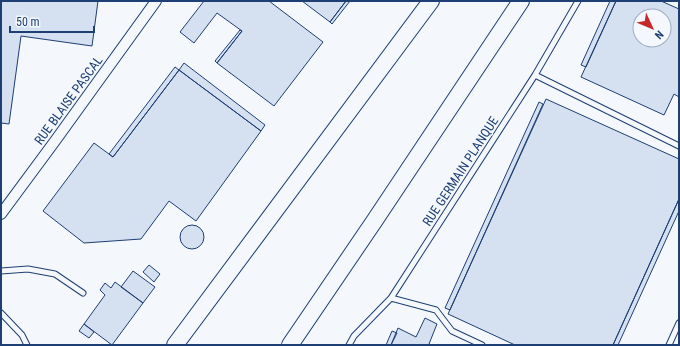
<svg xmlns="http://www.w3.org/2000/svg" width="680" height="346" viewBox="0 0 680 346" font-family="'Roboto Condensed',sans-serif">
  <style>
    .building { fill: #d5e0f0; stroke: #1d3f73; fill-rule: evenodd }
    .lines { fill: none; stroke-linecap: round; stroke-linejoin: round }
    .lane-casing { stroke: #1d3f73; stroke-width: 7 }
    .street-casing { stroke: #1d3f73; stroke-width: 12 }
    .primary-casing { stroke: #1d3f73; stroke-width: 18 }
    .lane { stroke: #f4f7fb; stroke-width: 5 }
    .street { stroke: #f4f7fb; stroke-width: 10 }
    .primary { stroke: #f4f7fb; stroke-width: 16 }
    .labels { text-anchor: middle; stroke-width: 3; stroke-linejoin: round; paint-order: stroke }
    .street-label { font-size: 13px; fill: #1d3f73; stroke: #f4f7fb }
  </style>
  <rect width="100%" height="100%" fill="#f4f7fb"/>
  <path class="building" d="M1,1H98L92,46L21,36L9,124L1,123Z
    M204,1H269L323,42L274,106L217,63L242,31L217,13L194,43L180,32Z
    M302,1H346L330,22Z
    M346,1H350L332,24L330,22Z
    M610,1H616L586,67L581,65Z
    M616,1H661L679,9V97L674,94L664,115L581,77ZM640,16H664V40H640Z
    M240,30L242,31L217,63L215,61Z
    M184,63L265,125L261,131L179,70Z
    M175,67L179,70L113,157L109,154Z
    M179,70L261,131L196,221L169,201L141,239L84,243L43,211L94,143L113,157Z
    M546,99L679,159V199L613,345H515L448,314Z
    M539,102L543,104L450,310L445,308Z
    M679,199V211L618,345H613Z
    M180 237a12 12 0 1 1 24 0a12 12 0 1 1-24 0Z
    M149,265L160,274L154,282L143,272Z
    M133,271L155,287L143,303L121,287Z
    M115,282L143,303L112,345L84,324L105,295L100,290L105,283L111,288Z
    M425,318L437,324L429,344L432,345H391L398,328L416,337Z
    M84,324L94,332L89,338L79,331Z
    M392,331L397,333L391,345H386Z"/>
  <g class="lines">
    <defs>
      <path id="lane" d="M535,75L679,146
        M1,271L28,269L55,274L83,293
        M391,298L436,310L452,331L482,345
        M1,313L22,335L27,345
        M349,345L354,336L391,298L535,75L578,1
        M669,345L679,323"/>
      <path id="street" d="M1,214L55,141L156,1"/>
      <path id="primary" d="M175,345L431,1
        M290,345L375,220L521,1"/>
    </defs>
    <use href="#lane" class="lane-casing"/>
    <use href="#street" class="street-casing"/>
    <use href="#primary" class="primary-casing"/>
    <use href="#lane" class="lane"/>
    <use href="#street" class="street"/>
    <use href="#primary" class="primary"/>
  </g>
  <g class="labels">
    <g class="street-label">
      <text transform="translate(68 100) rotate(-54)" y="5">RUE BLAISE PASCAL</text>
      <text transform="translate(460 171) rotate(-57)" y="5">RUE GERMAIN PLANQUE</text>
    </g>
  </g>
  <rect width="680" height="346" fill="none" stroke="#1d3f73" stroke-width="4"/>
  <g transform="translate(652 28) rotate(134)"><circle r="19" fill="#f4f7fb" stroke="#9eadc5"/>
  <path d="M0-3L7 15L0 10L-7 15Z" fill="#c62828"/>
  <text y="-6" font-size="11" font-weight="bold" text-anchor="middle" fill="#1d3f73">N</text>
  </g>
  <path d="M10 26v6h84v-6" fill="none" stroke="#1d3f73" stroke-width="2"/>
  <text x="16" y="26" font-size="12" fill="#1d3f73" stroke="#f4f7fb" stroke-width="3" paint-order="stroke">50 m</text>
</svg>
